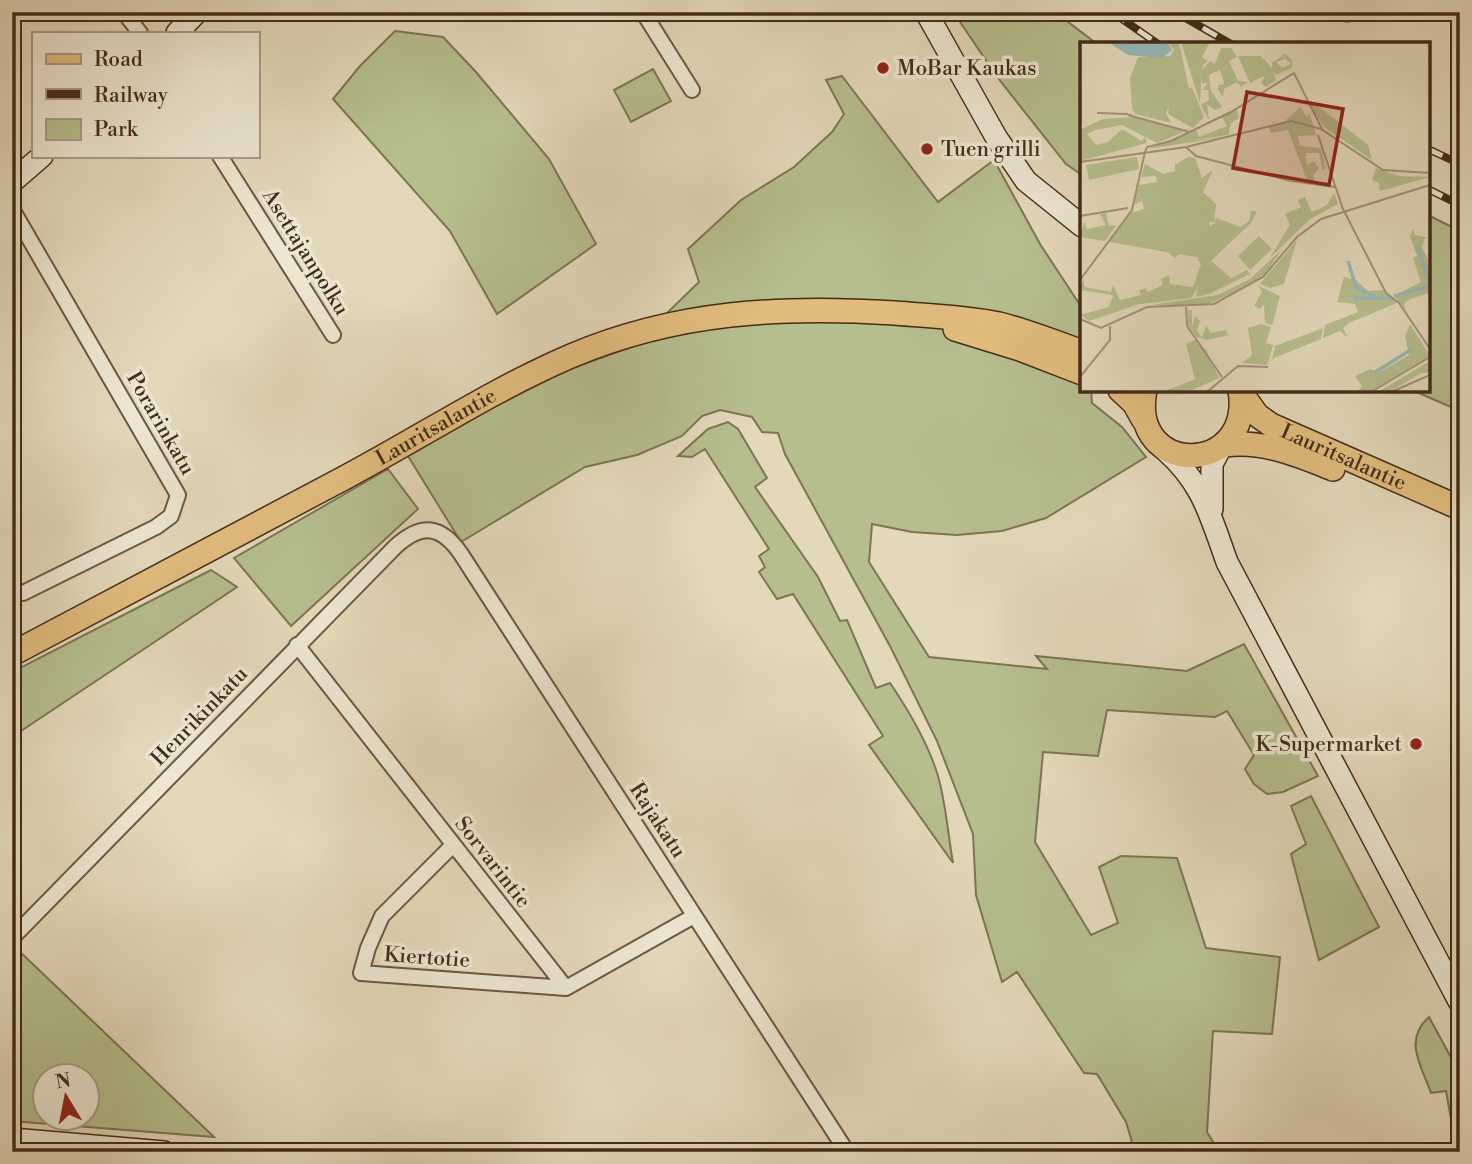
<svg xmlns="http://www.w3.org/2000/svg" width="1472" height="1164" viewBox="0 0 1472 1164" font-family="'Libre Bodoni',serif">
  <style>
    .green { fill: #b6be8e; stroke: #7d7554; stroke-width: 2; fill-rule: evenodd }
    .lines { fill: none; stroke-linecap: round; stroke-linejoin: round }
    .street-casing { stroke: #6c5742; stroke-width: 18 }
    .secondary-casing { stroke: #442c1a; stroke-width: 24 }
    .primary-casing { stroke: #442c1a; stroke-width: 26 }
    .street { stroke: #ede6d2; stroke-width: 14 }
    .secondary { stroke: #ede6d2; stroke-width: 21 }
    .primary { stroke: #e2bc7d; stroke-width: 23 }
    .rail-casing { stroke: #442c1a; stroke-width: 8 }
    .rail { stroke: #ede6d2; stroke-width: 5; stroke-dasharray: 16; stroke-linecap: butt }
    .poi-dot { fill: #8f2418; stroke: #ede6d2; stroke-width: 2.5 }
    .labels { text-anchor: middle; stroke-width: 7; stroke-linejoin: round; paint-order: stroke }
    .poi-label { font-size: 21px; fill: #442c1a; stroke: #ede6d2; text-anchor: start }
    .street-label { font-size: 21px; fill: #442c1a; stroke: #ede6d2 }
    .inset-river { fill: none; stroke: #98b8b9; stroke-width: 3.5 }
    .inset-road { fill: none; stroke: #a3937a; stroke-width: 2 }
    .view { fill: #8f2418; fill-opacity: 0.15; stroke: #8f2418; stroke-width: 3.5 }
    .inset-edge { fill: none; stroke: #442c1a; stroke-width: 3.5 }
  </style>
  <rect width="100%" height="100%" fill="#e3d8ba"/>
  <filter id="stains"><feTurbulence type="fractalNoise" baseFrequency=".00286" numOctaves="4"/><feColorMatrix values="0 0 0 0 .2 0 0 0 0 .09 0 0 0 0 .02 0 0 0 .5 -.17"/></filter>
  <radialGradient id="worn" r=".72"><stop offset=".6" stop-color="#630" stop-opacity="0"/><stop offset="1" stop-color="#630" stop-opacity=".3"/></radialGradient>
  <path class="green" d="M962,12H1055L1097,44H1082V175L1066,164L998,78L956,16Z
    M1315,12H1384L1347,22Z
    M395,31L443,37L476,72L549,159L596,244L497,314L450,231L333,99L360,66Z
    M653,69L671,101L631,122L614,90Z
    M842,76L938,202L994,160L1040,244L1082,308V390H1091L1092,403L1122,427L1146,457L1046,518L1002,531L957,535L912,532L872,524L869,562L929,657L1047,669L1036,656L1187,671L1244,644L1318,776L1283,792L1267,794L1254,784L1245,769L1254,755L1227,711L1215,717L1107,710L1098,756L1043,752L1035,842L1091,935L1118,923L1099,867L1121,856L1177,858L1206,948L1280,957L1272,1034L1213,1031L1207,1132L1219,1152H1135L1126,1122L1097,1074L1084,1073L1017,972L1002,982L976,895L973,834L937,741L891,648L785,454L778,433L762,432L752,417L720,410L702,416L682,436L637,455L585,467L461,542L408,456L501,403L567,370L632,347L699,282L688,249L741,200L794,167L832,132L844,114L826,80Z
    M1428,215L1460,231V411L1412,390H1428Z
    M728,422L738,429L767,478L755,487L818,577L840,621L847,620L876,688L890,683C909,711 928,743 938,776C946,804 948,835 953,863L869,745L883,736L793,594L777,599L759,572L765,567L759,556L769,549L705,449L692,457L678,456L708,429Z
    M388,469L418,509L291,626L234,558Z
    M211,570L237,587L12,737V672Z
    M1311,796L1379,927L1319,960L1291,854L1306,844L1291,806Z
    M18,950L214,1137L12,1121V955ZM46,1076H88V1118H46Z
    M1429,1017L1460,1074V1152H1457L1446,1091L1431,1093C1421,1065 1403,1040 1429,1017Z"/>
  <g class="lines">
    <defs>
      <path id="street" d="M124,12L140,33
        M643,12L692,90
        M220,156L333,335
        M12,209L178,495L171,516L156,527L23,593
        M297,645L566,988L694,916
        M453,845L382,916L368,948L361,973L566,988
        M12,938L396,546C422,523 441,525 461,554L847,1152"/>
      <path id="secondary" d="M926,12L996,137L1026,181L1082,226
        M177,33L197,12
        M12,182L42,156
        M1164,449C1203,483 1210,515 1227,562L1460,1003
        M1212,509V464L1221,447
        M12,1139L164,1152"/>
      <g id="primary">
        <path d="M955,329L1020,349L1082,373"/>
        <path d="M1120,390L1134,403L1143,419"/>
        <path d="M1145,390C1128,478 1254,477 1240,390"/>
        <path id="s1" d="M1240,391L1257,415L1271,425L1460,508"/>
        <path d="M1225,445C1263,440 1298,455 1333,469"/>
        <path id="s2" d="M12,654C123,594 235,536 346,477C421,437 492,390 571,356C677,311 782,306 895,313C930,316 965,317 999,324C1027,331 1055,342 1082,352"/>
      </g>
    </defs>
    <use href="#street" class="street-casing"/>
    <use href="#secondary" class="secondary-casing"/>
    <use href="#primary" class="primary-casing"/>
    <use href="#street" class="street"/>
    <use href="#secondary" class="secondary"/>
    <use href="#primary" class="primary"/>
    <defs>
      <path id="rail" d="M1112,12L1158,44
        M1175,12L1231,44
        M1428,149L1460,164
        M1428,189L1460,205"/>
    </defs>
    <use href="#rail" class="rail-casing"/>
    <use href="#rail" class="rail"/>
  </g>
  <g class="poi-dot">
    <circle cx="883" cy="68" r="7"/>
    <circle cx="927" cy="149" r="7"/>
    <circle cx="1416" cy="744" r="7"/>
  </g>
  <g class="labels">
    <g class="poi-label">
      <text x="897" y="75">MoBar Kaukas</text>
      <text x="941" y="156">Tuen grilli</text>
      <text x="1402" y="751" text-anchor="end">K-Supermarket</text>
    </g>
    <g class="street-label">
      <text transform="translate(306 252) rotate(58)" y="7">Asettajanpolku</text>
      <text transform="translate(161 423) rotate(60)" y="7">Porarinkatu</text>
      <text dy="7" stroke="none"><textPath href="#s2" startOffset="481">Lauritsalantie</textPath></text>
      <text dy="7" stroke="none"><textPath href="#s1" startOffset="126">Lauritsalantie</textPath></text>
      <text transform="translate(199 716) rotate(-46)" y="7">Henrikinkatu</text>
      <text transform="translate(658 820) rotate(57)" y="7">Rajakatu</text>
      <text transform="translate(493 862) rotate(52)" y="7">Sorvarintie</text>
      <text transform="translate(427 957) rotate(4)" y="7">Kiertotie</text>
    </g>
  </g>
  <g transform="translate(1080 42)">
    <rect width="350" height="350" fill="#e3d8ba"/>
    <path d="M88,0H99L109,47L112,45L124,75L113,86L88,72L89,64L86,71L91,81L55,72L52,67L50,36L58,15L90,14L94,8ZM101,0H130L122,15L128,19L124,22L122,28L130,19L135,22L141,6H151L157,15L149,19L158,39L168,40L161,45L157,40L144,47L143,55L138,48V43L144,42L140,28L129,33L131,49L142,65L135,68L127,62L129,78L121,63L129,58L128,48H122L128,41L122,42V29L120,61ZM206,12L212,19V26L195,33L192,28L196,38L186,45L181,41L185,33L170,41L158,14H181L192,26V21L202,14L205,17L196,20L202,26L211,22L202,13ZM233,60L288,103L292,118L244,85L229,62ZM220,65L226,74L230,72L236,93L218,94L220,104L241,106L246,126L242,128L239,111H226L227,123L234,119L239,127L234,132V143L228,141L208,88L191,91L188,84L204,80ZM157,68L159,76L151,81L148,93L105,99L144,95L68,107L116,88L119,95L147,84L142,75ZM55,75L106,89L77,101L42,83L15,88L7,92L16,103L28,100L42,87L62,99L65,95L67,101L0,119V88L23,77ZM57,115L59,127L9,138L6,123ZM108,115L115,116L122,136L133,128L123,150L136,162L134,181L130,179L129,184L134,182L136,176L161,185L169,179L171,169H177L171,181L131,219L151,236L167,228L170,232L129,252L116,255L118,245L111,256L60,262L9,279L0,273L29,265L33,253L0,248L3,237L5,245L31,250L33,243L40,258L61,253L59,249L65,246L68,250L83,243L81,237L89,233L90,242L113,245L121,222L117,215L99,212L95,216L87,210L29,200L50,171L64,167L62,159L54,163L59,143L77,140L76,134L61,135L65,122L83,132L95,129V123ZM296,126L318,134L350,135L300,149L299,141L292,138ZM254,151L258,162L230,177L189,217L210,183L205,172L221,165L218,158L225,155L232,170L247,163ZM26,171L29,184L37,183L25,199L0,195L4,180L7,187L26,183L20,172ZM333,187L335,193L350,196H345L342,205L350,222V251L330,257L324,262L326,268L314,254L341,240L333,216L337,214L330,195ZM179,194L192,207L170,228L158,214ZM217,198L204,242L190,246L180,242ZM202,207L186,231L169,243L126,263H72L138,253L170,237ZM264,235L276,238L288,249L303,248L317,261L269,281L263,286L268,296L260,289L243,296L245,283L278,270L275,262L257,260ZM177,243L200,254L192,283L185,281L184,263L180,267L174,264L182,249ZM108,268H112V285L115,274L120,279L117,288L122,296L126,283L131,291L146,288L148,293L127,298L116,295L108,283ZM181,282L191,285L186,301L193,303L187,323L162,321L172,313L168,286ZM330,282L350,314L289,350H277L282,344L275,334L291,327L298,331L329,313L325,295ZM243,286L241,297L192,317L195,304ZM115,298L126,308L139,336L108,350H83L115,337L106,302ZM350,319V331H341L309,350H298Z" fill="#b6be8e"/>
    <path d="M28,0H87L92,8L82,16L48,13Z" fill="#98b8b9"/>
    <path class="inset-river" d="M338,205L350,243M268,219L276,245L297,256M314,254L349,244M273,256H310M294,331L332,307"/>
    <path class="inset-road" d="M17,71L48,72M52,73H48L110,90M238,93L263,167M106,105L116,114L211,139L255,145M65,110L67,105L91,99L151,70L214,31L243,89M0,120L106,105L211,79L241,87L303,128L350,131M262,165L306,251L319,261L350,307M0,174L48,166M0,238L52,168L65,110M106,265L107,284L142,335M0,277L21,286L67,265L134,262L183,235L217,195L241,177L350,143M0,335L30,298V284M127,350L158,324L188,325M291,350L350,315M311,350L350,333"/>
    <path class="view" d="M167,50L263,67L249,143L153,126Z"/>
    <rect width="350" height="350" class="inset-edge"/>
  </g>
  <rect width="1472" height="1164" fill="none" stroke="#e3d8ba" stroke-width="42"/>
  <rect x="14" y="14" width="1444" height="1136" fill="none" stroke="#442c1a" stroke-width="3.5"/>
  <rect x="21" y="21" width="1430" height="1122" fill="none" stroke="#442c1a" stroke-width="2"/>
  <rect x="32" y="32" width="228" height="126" fill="#ede6d2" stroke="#a99c88" stroke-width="2"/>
  <rect x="46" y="54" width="35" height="10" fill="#e2bc7d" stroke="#a99c88" stroke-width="2"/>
  <text x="94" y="66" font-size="21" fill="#442c1a">Road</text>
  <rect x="46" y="89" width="35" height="10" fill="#442c1a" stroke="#a99c88" stroke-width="2"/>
  <text x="94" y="102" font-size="21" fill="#442c1a">Railway</text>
  <rect x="46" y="119" width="35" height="21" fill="#b6be8e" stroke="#a99c88" stroke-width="2"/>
  <text x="94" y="136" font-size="21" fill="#442c1a">Park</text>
  <g transform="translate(66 1097) rotate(350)"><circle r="33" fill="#ede6d2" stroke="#a99c88" stroke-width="2"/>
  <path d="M0-5L12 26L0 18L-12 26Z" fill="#8f2418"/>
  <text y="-10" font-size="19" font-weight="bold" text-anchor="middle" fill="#442c1a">N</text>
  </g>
  <rect width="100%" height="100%" filter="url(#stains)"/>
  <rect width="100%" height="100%" fill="url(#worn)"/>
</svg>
